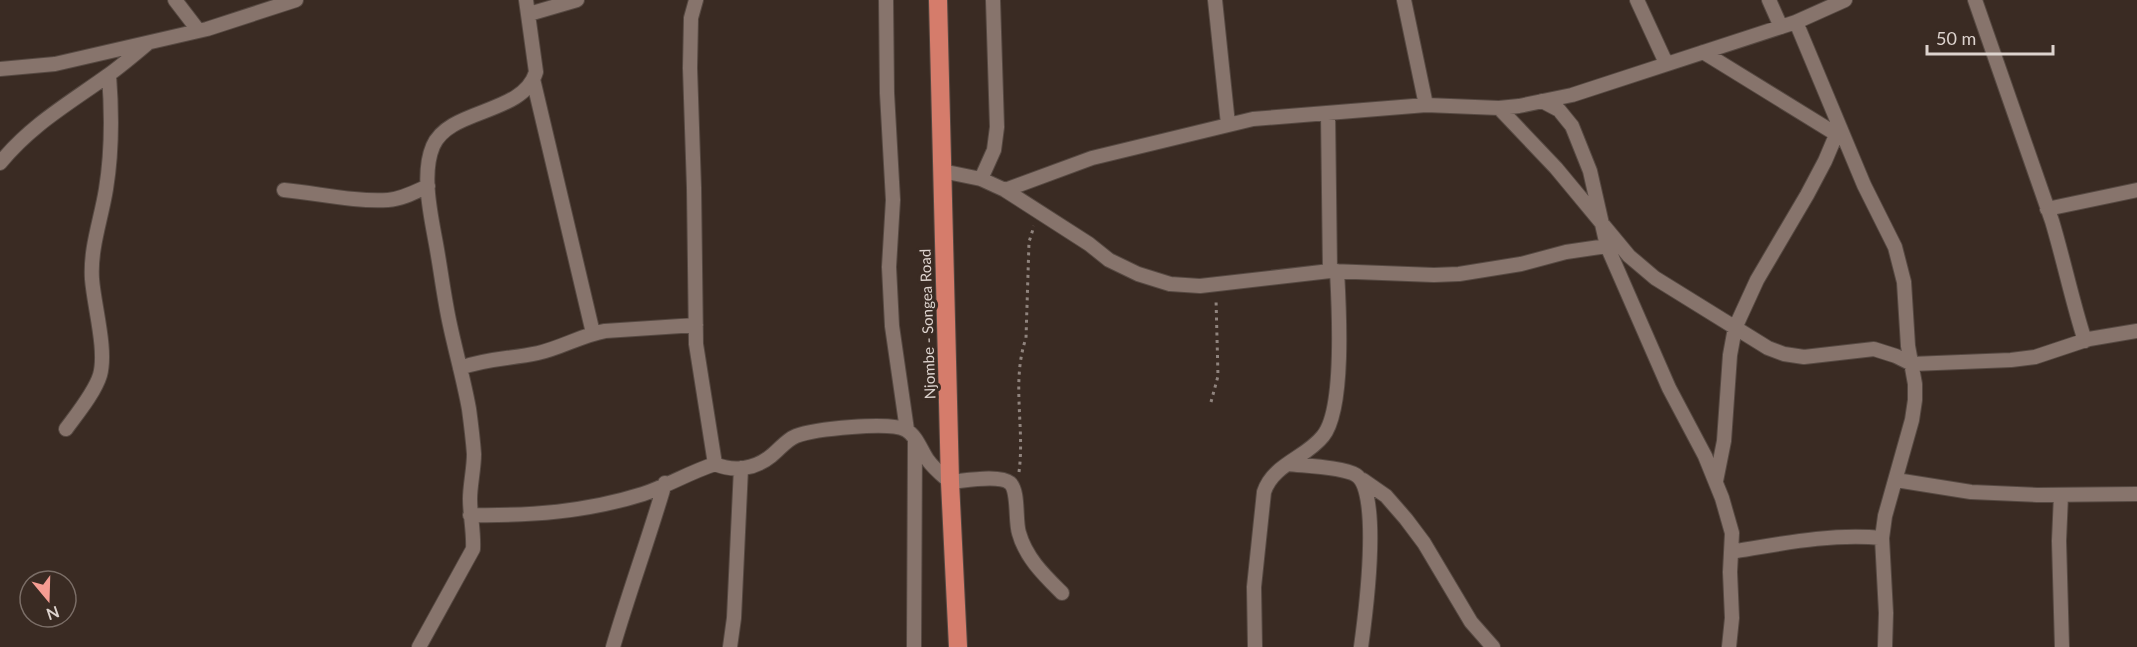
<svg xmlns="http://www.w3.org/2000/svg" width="2137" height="647" viewBox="0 0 2137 647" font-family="Lato,sans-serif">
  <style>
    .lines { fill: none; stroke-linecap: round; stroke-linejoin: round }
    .street-casing { stroke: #564942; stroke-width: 16 }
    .highway-casing { stroke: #564942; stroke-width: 20 }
    .path { stroke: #90847e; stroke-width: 3; stroke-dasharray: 3 4.5; stroke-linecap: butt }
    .street { stroke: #87746c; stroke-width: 14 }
    .highway { stroke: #d57c6b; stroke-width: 18 }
    .labels { text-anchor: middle; stroke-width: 6; stroke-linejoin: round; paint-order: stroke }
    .street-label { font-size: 15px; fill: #ddd3ce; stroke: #3a2b23 }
  </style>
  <rect width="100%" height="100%" fill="#3a2b23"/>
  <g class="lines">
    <defs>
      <path id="street" d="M175,0L198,30
        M696,0L691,18L690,68L694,188L696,344L715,464
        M886,0L887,93L893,200L889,267L892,326L907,430
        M1215,0L1228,124
        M1404,0L1426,105
        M1637,0L1666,63
        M1769,0L1781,27
        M1975,0L2052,221C2064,261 2072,301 2085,341
        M529,14L577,0
        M1796,22L1864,185L1895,247L1904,282L1908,346L1915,384V400L1912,420L1885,516L1882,538L1886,613L1885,647
        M1703,52L1836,134
        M0,69L55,64L207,29L296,0
        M533,79L593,333
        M1542,101L1559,110L1572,126L1590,171L1607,246L1669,388L1705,456L1722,498L1732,533L1730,572L1732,618L1729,647
        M1499,108L1556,168L1629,256L1655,278L1768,348L1784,354L1804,357L1874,349L1896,356L1912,364L2011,360L2035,357L2089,339L2137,331
        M1328,113L1330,271
        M0,163C31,125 68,104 107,76C121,66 134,55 147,44
        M942,171L981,179L1005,190L1089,244L1109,260L1138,274L1170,284L1200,286L1330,271L1434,275L1459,274L1521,264L1566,252L1607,246
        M981,179L994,150L997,127L993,0
        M284,190C318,193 353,202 388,200C402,199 415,192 428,186
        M1005,190L1092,158L1253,119L1426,105L1499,108L1519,106L1572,95L1796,22L1845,0
        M2047,209L2137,190
        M460,368C488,358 510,359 538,353C561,348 582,335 605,331L696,325
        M66,429C77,414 95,392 100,375C107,350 94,306 92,279C90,248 101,220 106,189C112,152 112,113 109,75
        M1288,464C1305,466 1343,467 1356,475C1382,491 1365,618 1361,647
        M1363,480L1386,496L1406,519L1424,543L1471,622L1493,647
        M1896,480L1971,492L2037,495L2137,494
        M1716,481L1724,441L1730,355L1735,328L1757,280L1807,195L1825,161L1839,128
        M2061,495L2059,541L2062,647
        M470,515C530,516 586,512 643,494C667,486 690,472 715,464C734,472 755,469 771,456C780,449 786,440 796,436C814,429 890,421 906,430C916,435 921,450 927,459C934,469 942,475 950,482C964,481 999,474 1010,483C1019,491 1015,521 1019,533C1026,558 1044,575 1062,593
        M1731,552C1780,544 1831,533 1882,538
        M419,647L473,549C474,532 470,516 470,499C470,485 474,469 474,454C473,440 471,424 469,409C464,381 456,353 450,325C444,298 441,271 436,244C431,216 421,174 433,146C449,108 523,115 536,72L526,0
        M613,647C629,592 649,538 665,483
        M730,647L734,618L741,468
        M914,647L915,439
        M1255,647L1254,587L1264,492C1273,464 1306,458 1323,436C1345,409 1339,307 1337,271"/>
      <path id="highway" d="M938,0L950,482L958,647"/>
    </defs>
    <use href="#street" class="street-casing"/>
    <use href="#highway" class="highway-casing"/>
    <path class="path" d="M1211,402L1218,376L1216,299
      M1019,472C1025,427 1011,382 1026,338L1029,242L1034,226"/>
    <use href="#street" class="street"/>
    <use href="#highway" class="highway"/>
  </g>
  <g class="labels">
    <g class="street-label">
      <text transform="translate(928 324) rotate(-92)" y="5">Njombe - Songea Road</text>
    </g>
  </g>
  <g transform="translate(48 599) rotate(161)"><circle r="28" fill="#3a2b23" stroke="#7b6e67" stroke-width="1.5"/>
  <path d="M0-4.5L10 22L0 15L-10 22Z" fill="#f59c92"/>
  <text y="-9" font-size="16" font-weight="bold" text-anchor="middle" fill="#ddd3ce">N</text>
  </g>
  <path d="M1927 45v9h126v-9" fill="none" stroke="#ddd3ce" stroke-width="3"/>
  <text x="1936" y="45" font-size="18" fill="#ddd3ce" stroke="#3a2b23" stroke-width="4.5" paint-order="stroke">50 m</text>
</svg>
